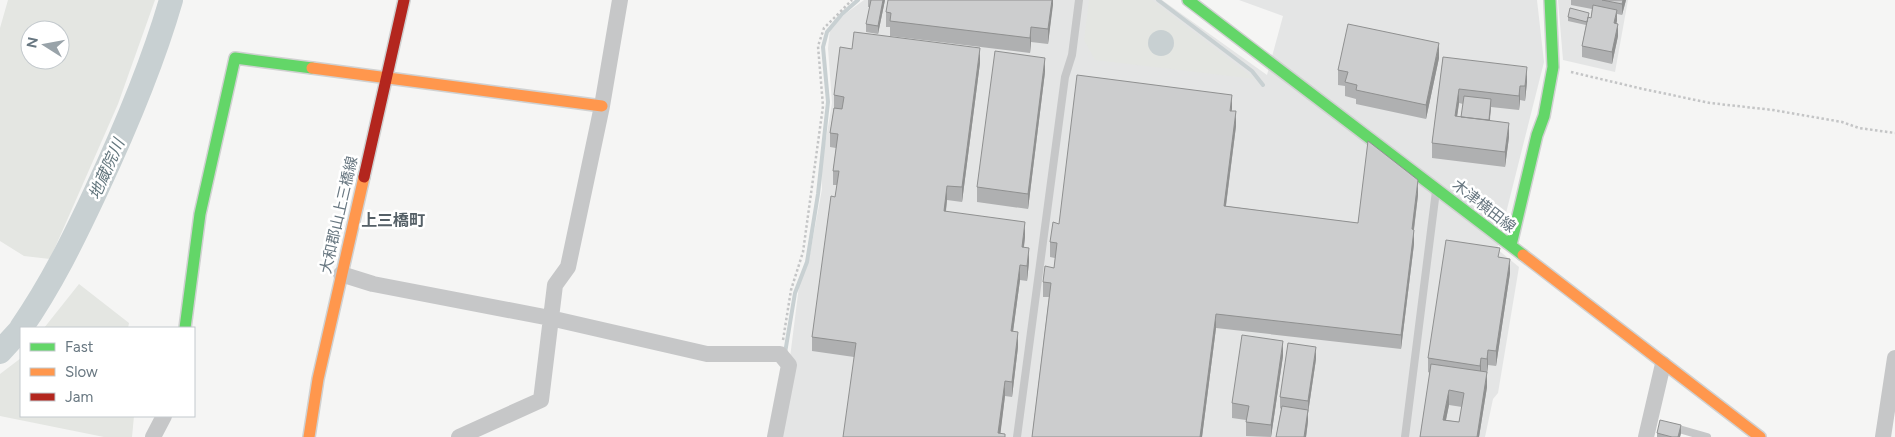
<svg xmlns="http://www.w3.org/2000/svg" width="1895" height="437" viewBox="0 0 1895 437" font-family="Figtree,'Noto Sans JP',sans-serif">
  <style>
    .built { fill: #e4e5e5 }
    .green { fill: #e4e6e2; fill-rule: evenodd }
    .water { fill: #c8d0d2 }
    .lines { fill: none; stroke-linecap: round; stroke-linejoin: round }
    .stream { stroke: #c8d0d2; stroke-width: 4 }
    .river { stroke: #c8d0d2; stroke-width: 24 }
    .fast-casing { stroke: #d0d1d1; stroke-width: 14 }
    .slow-casing { stroke: #d0d1d1; stroke-width: 14 }
    .jam-casing { stroke: #d0d1d1; stroke-width: 14 }
    .path { stroke: #c4c5c6; stroke-width: 2.5; stroke-dasharray: 2.5 2.5; stroke-linecap: butt }
    .lane { stroke: #c6c7c8; stroke-width: 8 }
    .street { stroke: #c6c7c8; stroke-width: 16 }
    .fast { stroke: #63d668; stroke-width: 11 }
    .slow { stroke: #ff974d; stroke-width: 11 }
    .jam { stroke: #b3261e; stroke-width: 11 }
    .wall { fill: #afb0b1; fill-rule: evenodd }
    .shaded-wall { fill: #8f9090 }
    .building { fill: #cccdce; stroke: #8f9090; fill-rule: evenodd }
    .labels { text-anchor: middle; stroke-width: 5; stroke-linejoin: round; paint-order: stroke }
    .street-label { font-size: 15px; fill: #687781; stroke: #fff }
    .water-label { font-size: 16px; font-style: italic; fill: #64777e; stroke: #fff }
    .neighbourhood-label { font-size: 16px; font-weight: bold; fill: #556067; stroke: #fff }
  </style>
  <rect width="100%" height="100%" fill="#f5f5f4"/>
  <path class="built" d="M864,0H1162L1267,75L1283,16L1239,0H1537L1544,62L1497,249L1519,267L1498,393L1493,399L1485,437H780L799,286L809,259L822,189L821,168L832,103L828,48L830,29L845,14Z
    M1558,0H1628L1615,72L1563,60Z"/>
  <path class="green" d="M8,0H155L118,104L50,259L24,256L0,241V28ZM30,30H60V60H30Z
    M1089,0H1152L1255,79L1095,60L1084,40Z
    M79,284L129,323L128,328H44Z
    M21,358V416H134L132,437H104L0,416V374Z"/>
  <path class="water" d="M1148 43a13 13 0 1 1 26 0a13 13 0 1 1-26 0Z"/>
  <g class="lines">
    <path class="stream" d="M1158,0L1252,71L1263,85
      M785,353L795,293L807,262L818,194L828,102L823,47L827,32L842,14L858,0"/>
    <path class="river" d="M21,328C51,285 74,238 96,191C125,129 152,66 171,0
      M0,352L21,329"/>
    <defs>
      <path id="fast" d="M1188,0L1523,255
        M1511,245L1537,135L1544,116L1553,67L1550,0
        M185,328L200,214L235,58L312,68"/>
      <path id="slow" d="M312,68L602,106
        M1523,255L1760,437
        M309,437L318,379L364,177"/>
      <path id="jam" d="M364,177L404,0"/>
    </defs>
    <use href="#fast" class="fast-casing"/>
    <use href="#slow" class="slow-casing"/>
    <use href="#jam" class="jam-casing"/>
    <path class="path" d="M1571,72L1643,89L1710,103L1773,110L1842,122L1859,128L1895,133
      M783,340L791,290L803,252L823,106L818,46L824,28L852,0"/>
    <path class="lane" d="M1672,427L1707,437
      M1017,437L1065,77L1072,55L1079,0
      M1405,437L1436,191"/>
    <path class="street" d="M341,274L373,284L550,318L707,354H780L789,365L775,437
      M153,437L164,416
      M459,437L541,400L555,285L568,267L602,106L620,0
      M1646,437L1663,364
      M1883,437L1895,358"/>
    <use href="#fast" class="fast"/>
    <use href="#slow" class="slow"/>
    <use href="#jam" class="jam"/>
  </g>
  <path class="wall" d="M868,0H885L878,34L866,32V24L870,7H868Z
    M1053,0L1048,44L1031,42L1030,53L890,36V27H886V12Z
    M1571,0H1626L1622,15L1617,14L1616,24L1618,36L1612,64L1582,57V46L1586,25L1568,21V17L1591,18L1592,9L1571,5Z
    M1443,57L1527,82L1525,101L1520,100L1519,110L1491,107L1490,120L1509,137L1505,167L1432,158V143ZM1459,103L1463,104L1461,117L1457,116Z
    M1439,58L1426,119L1356,104V99L1345,96V86L1338,85V70Z
    M980,63L962,202L947,200L946,211L1025,237L1024,247L1029,262L1027,281L1020,280L1013,332L1018,347L1012,397L1005,396L1000,434L1005,437L854,357L812,351V337L837,185H833V171L836,148L830,147V133L834,108V95Z
    M1045,72L1028,209L977,202V187Z
    M1232,111L1236,126L1226,206L1358,223L1418,195L1414,230V244L1401,349L1216,328L1202,437H1032L1049,297H1043V282L1054,268L1055,258L1050,257V242Z
    M1500,257L1510,273L1496,366L1488,365L1487,373V387L1479,437H1420L1430,373L1428,372V358ZM1449,405L1462,407L1459,422L1446,420Z
    M1283,356L1271,437L1246,436V420L1232,418V403Z
    M1316,359L1308,413V421L1306,437H1276L1281,409L1280,408V397Z
    M1657,433H1681L1680,437H1657Z"/>
  <path class="shaded-wall" d="M883,0H885L878,34V26Z
    M1052,0H1053V5L1048,44V29Z
    M1623,0H1626L1622,15V4Z
    M1617,10V21L1614,35V23Z
    M1618,24V36L1612,64V52Z
    M1031,27V42L1030,53V38Z
    M1439,43V58L1426,119V105Z
    M980,48V63L962,202V187Z
    M1045,58V72L1028,209V194Z
    M1527,67V82L1525,101V86Z
    M1520,86V100L1519,110V96Z
    M1459,89V103L1455,131V116Z
    M1232,95V109L1230,125V111Z
    M1491,99V107L1488,135V127Z
    M1236,111V126L1224,220V206Z
    M1509,123V137L1505,167V152Z
    M1418,180V195L1412,244V229Z
    M947,186V200L944,226V211Z
    M1025,222V237L1022,261V247Z
    M1414,230V244L1401,349V335Z
    M1029,248V262L1027,281V266Z
    M1510,259V273L1496,366V351Z
    M1020,265V280L1011,346V331Z
    M1216,314V328L1202,437H1200Z
    M1018,332V347L1012,397V382Z
    M1283,341V356L1271,437V425Z
    M1316,347V359L1308,413V401Z
    M1488,350V365L1487,374V359Z
    M1481,358V373L1480,380V366Z
    M1487,372V387L1479,437H1477Z
    M1005,381V396L1000,437L998,433Z
    M1449,390V405L1443,434V420Z
    M1308,410V421L1306,437H1304Z
    M1681,425V433L1680,437H1678Z"/>
  <path class="building" d="M871,0H883L878,26L866,24Z
    M888,0H1052L1048,29L1031,27L1030,38L890,21L891,13L886,12Z
    M1602,0H1623L1622,4Z
    M1593,5L1617,10L1614,23L1618,24L1612,52L1582,46L1588,17L1591,18Z
    M1570,8L1589,13L1587,22L1568,17Z
    M1348,24L1439,43L1426,105L1356,90L1357,85L1345,82L1348,72L1338,70Z
    M854,32L980,48L962,187L947,186L944,211L1025,222L1022,247L1029,248L1027,266L1020,265L1011,331L1018,332L1012,382L1005,381L998,433L1005,434V437H843L856,343L812,337L831,196L835,197L839,171H833L838,134L830,133L834,108L842,109L844,97L834,95L840,47L852,49Z
    M995,51L1045,58L1028,194L977,187Z
    M1443,57L1527,67L1525,86H1520L1519,96L1459,89L1455,116L1509,123L1505,152L1432,143Z
    M1077,75L1232,95L1230,111H1236L1224,206L1358,223L1368,141L1418,180L1412,229L1414,230L1401,335L1216,314L1200,437H1032L1051,283L1043,282L1045,266L1054,268L1057,243L1050,242L1053,222L1059,224Z
    M1464,96L1491,99L1489,120L1461,117Z
    M1446,240L1500,248L1498,257L1510,259L1496,351L1488,350L1487,359L1481,358L1480,366L1428,358Z
    M1242,335L1283,341L1271,425L1246,422L1249,406L1232,403Z
    M1288,343L1316,347L1308,401L1280,397Z
    M1431,364L1487,372L1477,437H1420ZM1449,390L1464,393L1459,422L1443,420Z
    M1282,406L1308,410L1304,437H1276Z
    M1660,420L1681,425L1678,437H1672L1657,433Z"/>
  <g class="labels">
    <g class="street-label">
      <text transform="translate(1484 206) rotate(38)" y="5">木津横田線</text>
      <text transform="translate(339 215) rotate(-77)" y="5">大和郡山上三橋線</text>
    </g>
    <g class="water-label">
      <text transform="translate(106 169) rotate(-66)" y="6">地蔵院川</text>
    </g>
    <g class="neighbourhood-label">
      <text x="393" y="226">上三橋町</text>
    </g>
  </g>
  <rect x="20" y="327" width="175" height="90" fill="#ffffff" stroke="#c3c9cd"/>
  <rect x="30" y="343" width="25" height="8" fill="#63d668" stroke="#c3c9cd"/>
  <text x="65" y="352" font-size="15" fill="#687781">Fast</text>
  <rect x="30" y="368" width="25" height="8" fill="#ff974d" stroke="#c3c9cd"/>
  <text x="65" y="377" font-size="15" fill="#687781">Slow</text>
  <rect x="30" y="393" width="25" height="8" fill="#b3261e" stroke="#c3c9cd"/>
  <text x="65" y="402" font-size="15" fill="#687781">Jam</text>
  <g transform="translate(45 45) rotate(281)"><circle r="24" fill="#ffffff" stroke="#c3c9cd"/>
  <path d="M0-4L9 19L0 12L-9 19Z" fill="#99a3a9"/>
  <text y="-8" font-size="14" font-weight="bold" text-anchor="middle" fill="#687781">N</text>
  </g>
</svg>
